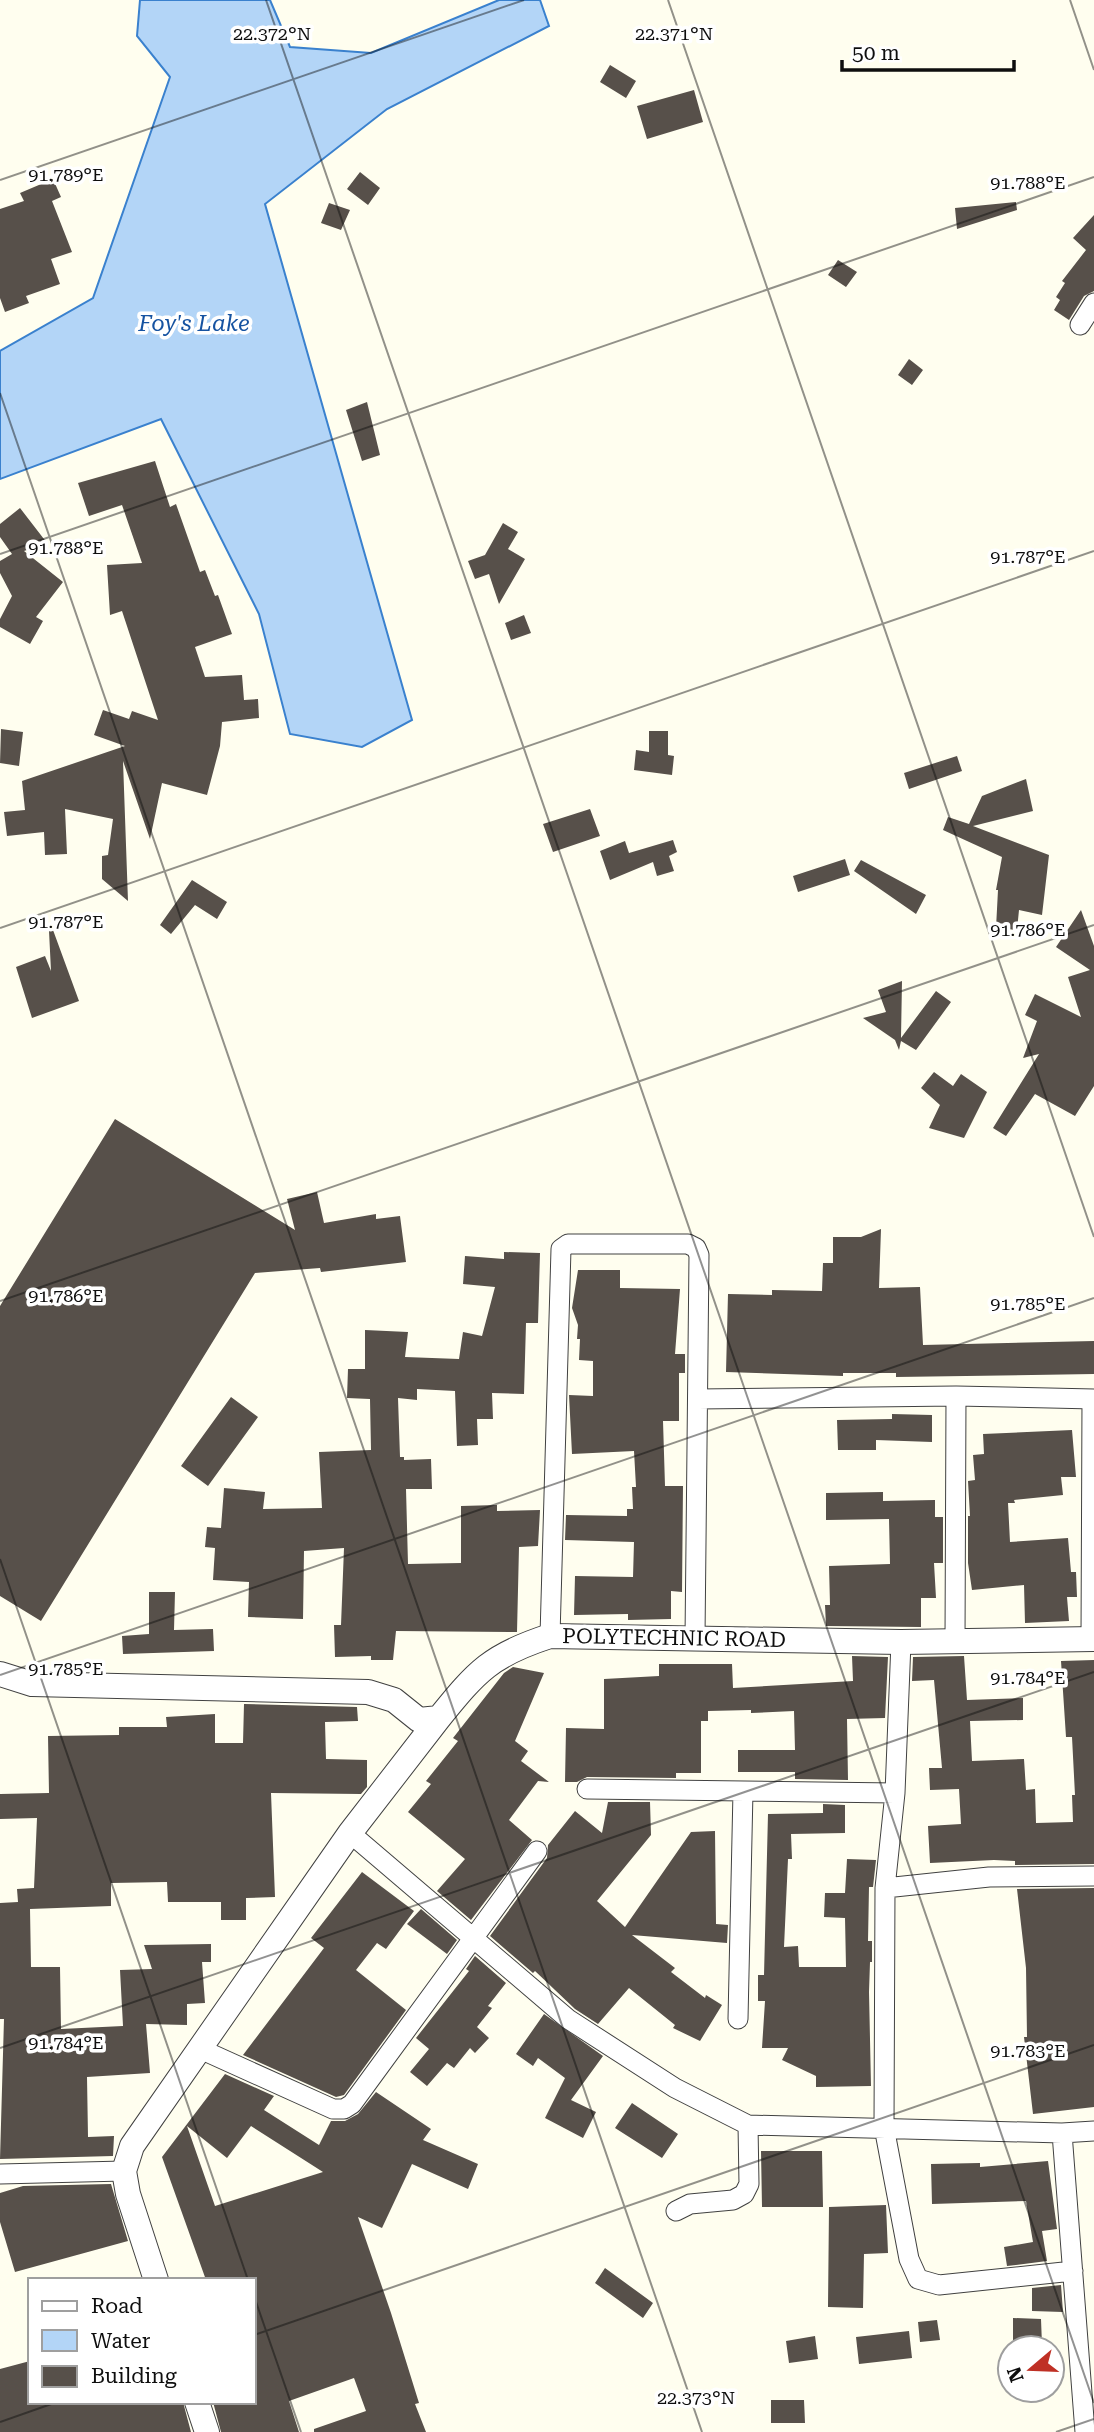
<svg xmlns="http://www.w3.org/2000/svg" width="1094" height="2432" viewBox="0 0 1094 2432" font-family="'Roboto Serif',serif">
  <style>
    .water { fill: #b3d5f7; stroke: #3a81ce; stroke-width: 2 }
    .building { fill: #57504a; fill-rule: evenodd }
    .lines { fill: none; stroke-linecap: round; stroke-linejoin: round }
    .minor-casing { stroke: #414141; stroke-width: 21 }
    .tertiary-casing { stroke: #414141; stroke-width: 26 }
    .minor { stroke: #fff; stroke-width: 19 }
    .tertiary { stroke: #fff; stroke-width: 24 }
    .ticks { fill: none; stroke: #0e0e0e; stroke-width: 2; stroke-opacity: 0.45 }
    .labels { text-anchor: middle; stroke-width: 7; stroke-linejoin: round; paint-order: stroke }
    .street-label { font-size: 21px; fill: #0e0e0e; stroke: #fff }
    .water-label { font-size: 23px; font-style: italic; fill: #1653a1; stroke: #fff }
    .ticks-label { font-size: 18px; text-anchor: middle; fill: #0e0e0e; stroke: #fff; stroke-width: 7; stroke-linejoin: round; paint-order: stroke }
  </style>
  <rect width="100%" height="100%" fill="#fffeef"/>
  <path class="water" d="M140,0H270L290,47L371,53L499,0H540L549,26L387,109L265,204L412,720L362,747L290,734L259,614L161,419L0,479V351L93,298L170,77L137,36Z"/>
  <path class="building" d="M610,65L636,81L626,98L600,82Z
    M694,90L703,122L647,139L637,106Z
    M360,172L380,188L368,205L347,189Z
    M53,179L61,197L52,201L72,252L51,259L60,284L26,296L29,303L5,312L0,298V209L24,201L20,193Z
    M1016,202L1017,210L957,229L955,208Z
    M329,203L350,210L341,230L321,223Z
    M1094,215V291L1084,296L1069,320L1054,310L1060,300L1056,297L1065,283L1062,281L1086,250L1073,238Z
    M838,260L857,272L846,287L828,275Z
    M909,359L923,370L912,385L898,375Z
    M367,402L380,455L362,461L346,410Z
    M155,461L170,507L176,504L200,572L205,570L215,596L218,595L232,634L195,647L205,677L242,675L244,700L258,699L259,718L222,722L220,746L207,795L162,783L150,839L123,761L128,901L102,879V856L108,855L113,819L65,809L67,854L45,855L44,832L7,836L4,812L25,810L22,781L125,746L94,735L103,710L129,719L132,711L158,720L122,611L110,615L107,565L142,563L122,505L89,516L78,483Z
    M20,508L47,543L24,551L63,582L36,617L43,621L30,644L0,627V619L12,596L0,573V561L12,554L0,537V524Z
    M503,523L518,532L508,549L525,559L499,604L489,574L475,579L468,561L485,555Z
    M524,615L531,633L511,640L505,623Z
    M1,729L23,732L19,766L0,763Z
    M649,731H668V755L674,756L672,775L634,770L636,750L649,752Z
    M957,756L962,771L909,789L904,773Z
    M1026,779L1033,811L973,826L1049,855L1042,915L1019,910L1017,930L996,928L998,890H996L1002,857L943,830L948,817L969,824L982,796Z
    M590,809L600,836L553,852L543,824Z
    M673,840L677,852L669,856L674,871L657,876L653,862L610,880L600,851L625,841L629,853Z
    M845,859L850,875L798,892L793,876Z
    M861,860L926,895L916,914L854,871Z
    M192,880L227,902L217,919L195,905L171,934L160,925Z
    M1081,910L1094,946V1086L1075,1116L1035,1094L1006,1136L993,1128L1039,1054L1023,1058L1037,1021L1025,1015L1035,994L1081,1017L1068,977L1090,970L1056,947Z
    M53,930L79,1001L32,1018L16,967L45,956L51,971L49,931Z
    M902,981L901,1038L936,991L951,1002L916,1050L901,1041L899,1050L895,1040L863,1018L886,1012L878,990Z
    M934,1072L953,1086L961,1074L987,1092L964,1138L929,1128L940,1105L921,1088Z
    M115,1119L295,1230L287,1199L317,1192L324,1223L376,1214V1219L400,1216L406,1262L321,1272L320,1268L255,1273L41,1621L0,1596V1306Z
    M881,1229L879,1288L920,1287L923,1345L1094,1341V1374L896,1377V1373H843V1376L726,1372L728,1294L772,1295V1290L822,1291L823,1263H833V1237H861Z
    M504,1252L540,1253L538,1323H526L524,1394L492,1393L493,1419H477L478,1445L457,1446L455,1391L417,1389V1400L398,1398L400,1457H404V1460L431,1459L432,1489H406L408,1564L461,1563V1506L497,1505V1511L540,1510L538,1546L519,1547L517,1632L396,1631L393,1660H371V1656L335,1657L334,1625H341L344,1548L304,1551L303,1619L248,1617L249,1582L213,1580L215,1548L205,1547L207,1527L221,1528L224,1488L265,1492L263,1509L322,1508L319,1452L371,1450L370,1399L347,1398L348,1369H365V1330L408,1332L405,1357L459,1359L463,1332L482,1336L495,1287L463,1284L465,1256L504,1259Z
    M578,1270H620V1288L680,1289L675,1354H685V1373H679V1421H663L665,1486H683L682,1592L671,1591V1619L628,1620V1614L574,1615L575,1576L633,1577L634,1542L565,1540L566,1515L627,1516V1509H633L632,1487H636L634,1451L572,1454L569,1395L593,1396V1361L579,1360L580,1339H577L578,1325L572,1308Z
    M231,1397L258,1417L208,1486L181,1466Z
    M892,1414L932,1415V1442L876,1440V1450H838L837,1420L892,1419Z
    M1072,1430L1076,1477H1061L1063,1495L1014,1500L1015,1503H1008L1010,1542L1068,1538L1071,1572H1076L1077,1597H1067L1069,1621L1025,1623L1024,1585L972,1590L968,1563V1516H970L968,1481L975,1480L973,1455L984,1454L983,1434Z
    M883,1492V1501L935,1500V1517H943V1563H934L936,1598H921V1627L826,1626L825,1605H830L829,1566L890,1564L889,1519L826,1520V1493Z
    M149,1592H175L174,1630L213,1629L214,1651L123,1654L122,1636L149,1634Z
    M852,1656L888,1657L885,1718L847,1719L848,1780L795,1779V1772H738V1750H795L794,1711L751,1713V1710L708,1711V1721H701V1773H676V1778L587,1777L577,1782H565L566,1728L604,1729V1679L659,1676V1664H732L733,1688L853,1681Z
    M964,1656L967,1700L1023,1698V1720L970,1721L972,1761L1024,1759L1026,1790L1035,1789L1036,1823L1073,1822L1072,1795H1075L1072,1737H1066L1061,1661L1094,1660V1864L1015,1865V1861L994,1860L930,1863L928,1826L961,1824L959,1789L930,1790L929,1768H942L934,1680L912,1681L913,1657Z
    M513,1667L544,1673L515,1741L528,1751L521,1761L549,1782L538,1781L509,1820L532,1840L471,1920L437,1891L465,1859L408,1812L431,1784L426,1781L458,1741L453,1738L504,1673Z
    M244,1704L357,1707L358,1721L325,1722L326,1759L367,1760V1787L361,1794L271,1793L275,1897L246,1898V1920H221V1902H168L167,1882L111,1883V1906L30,1909L31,1967H60L61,2029L123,2026L120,1970L152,1969L144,1945L211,1944V1962H202L205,2003L187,2004V2025L146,2024L150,2073L87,2077L88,2137L114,2136L113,2156L0,2159L4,2019H0V1903L18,1902L17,1889L34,1888L37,1818L0,1819V1794L49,1793L48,1736L119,1735V1727H167L166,1717L215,1714V1743H243Z
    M608,1802H650L651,1835L597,1901L625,1927L691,1832L715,1831L716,1924L728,1925L727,1943L632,1935L675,1968L671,1972L705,1998L706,1995L722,2005L700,2041L673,2028L675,2025L629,1988L598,2024L575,2009L535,1971L533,1973L490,1936L547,1858L548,1845L575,1811L602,1833Z
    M823,1804L845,1805V1833L791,1834L792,1859H788L784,1947L798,1946L799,1967H846L845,1918L824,1917L825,1893H845L847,1859L876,1860L873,1887H869L868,1941H872V1962H870L869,1992L871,2086L816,2087V2076L782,2060L788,2048H762L765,2001H758V1975H764L768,1814L823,1813Z
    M362,1872L414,1911L386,1949L377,1943L356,1970L406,2010L344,2095L336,2097L243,2055L324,1948L311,1938Z
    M1094,1888V2107L1033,2114L1024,2037H1027L1026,1968L1017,1889Z
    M421,1909L457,1940L447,1954L407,1924Z
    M475,1956L506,1983L488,2006L492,2008L477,2027L489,2038L475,2053L470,2048L454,2068L447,2063L427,2086L410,2072L429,2049L416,2038L469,1971L466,1969Z
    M544,2014L603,2056L571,2100L596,2112L583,2138L545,2118L565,2078L538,2058L533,2066L516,2054Z
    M225,2074L274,2096L264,2110L319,2145L331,2121H345L358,2114L376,2092L431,2129L423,2140L478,2164L468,2189L412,2164L382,2228L358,2217L391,2313L419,2403L415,2404L426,2432H314V2429L366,2411L354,2378L289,2401L299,2432H221L213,2402H254V2280H206L162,2157ZM187,2126L227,2158L251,2126L323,2172L215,2206Z
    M632,2103L678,2134L662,2158L615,2128Z
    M761,2151H822L823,2207H762Z
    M1048,2161L1057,2229L1042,2231L1047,2261L1007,2266L1004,2247L1033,2242L1026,2201L932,2204L931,2164L980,2163V2167Z
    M111,2184L128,2241L15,2272L0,2222V2193L23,2186Z
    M886,2205L888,2253L864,2254L863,2308L828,2307L829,2207Z
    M605,2268L653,2303L643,2318L595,2283Z
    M1061,2285L1063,2312L1032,2311V2288Z
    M1013,2318L1041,2319L1042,2345H1013Z
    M937,2320L940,2340L920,2342L918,2322Z
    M909,2331L912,2358L859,2364L856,2337Z
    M815,2336L818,2359L789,2363L786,2341Z
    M30,2361V2402H183L191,2432H0V2369Z
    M771,2400H804L805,2423H771Z"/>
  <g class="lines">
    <defs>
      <path id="minor" d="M1080,325L1094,303
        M698,1399L956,1396L1094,1399
        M550,1636L561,1249L568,1244H688L696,1248L699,1255L695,1638
        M1091,1639L1092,1399
        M901,1642L895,1793L885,1888L884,2127L909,2259L918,2279L939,2285L1073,2271
        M955,1642L956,1396
        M587,1789L895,1793
        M350,1833L568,2019L675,2088L748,2125L1062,2133L1094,2131
        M885,1888L989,1877L1094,1876
        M738,2019L743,1791
        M198,2048L333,2109H344L352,2104L537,1851
        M1062,2133L1085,2432
        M0,2174L124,2171
        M676,2211L690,2204L733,2200L744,2194L749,2184L748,2125"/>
      <path id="tertiary" d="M0,1674L32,1684L368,1692L394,1700L419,1720L439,1718C477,1671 491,1655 550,1636L901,1642L1094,1639
        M156,2280L128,2194L124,2171L132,2146L350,1833L439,1718
        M197,2402L207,2432"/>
    </defs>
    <use href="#minor" class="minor-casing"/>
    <use href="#tertiary" class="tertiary-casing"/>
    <use href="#minor" class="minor"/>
    <use href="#tertiary" class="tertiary"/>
  </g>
  <path class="ticks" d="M266,0L1094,2403M668,0L1094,1237M1070,0L1094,70M0,180L524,0M0,393L702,2432M0,554L1094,177M0,928L1094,551M0,1301L1094,925M0,1559L248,2280M0,1675L1094,1298M0,2048L1094,1672M254,2296L301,2432M254,2335L1094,2045M0,2422L57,2402M1056,2432L1094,2419"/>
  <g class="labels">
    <g class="street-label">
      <text transform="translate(674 1638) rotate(1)" y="7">POLYTECHNIC ROAD</text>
    </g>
    <g class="water-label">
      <text x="194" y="331">Foy's Lake</text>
    </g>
  </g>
  <g class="ticks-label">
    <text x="272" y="40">22.372°N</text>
    <text x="674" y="40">22.371°N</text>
    <text x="66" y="181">91.789°E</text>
    <text x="1028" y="189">91.788°E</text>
    <text x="66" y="554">91.788°E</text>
    <text x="1028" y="563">91.787°E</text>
    <text x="66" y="928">91.787°E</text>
    <text x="1028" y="936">91.786°E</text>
    <text x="66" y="1302">91.786°E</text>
    <text x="1028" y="1310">91.785°E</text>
    <text x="66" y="1675">91.785°E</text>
    <text x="1028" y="1684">91.784°E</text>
    <text x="66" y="2049">91.784°E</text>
    <text x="1028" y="2057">91.783°E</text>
    <text x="696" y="2404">22.373°N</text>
  </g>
  <rect x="28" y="2278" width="228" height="126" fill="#ffffff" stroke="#9f9f9f" stroke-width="2"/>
  <rect x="42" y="2301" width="35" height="10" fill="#ffffff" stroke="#9f9f9f" stroke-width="2"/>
  <text x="91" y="2313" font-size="21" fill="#0e0e0e">Road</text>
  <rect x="42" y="2330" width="35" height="21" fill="#b3d5f7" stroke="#9f9f9f" stroke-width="2"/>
  <text x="91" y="2348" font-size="21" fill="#0e0e0e">Water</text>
  <rect x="42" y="2366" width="35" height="21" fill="#57504a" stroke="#9f9f9f" stroke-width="2"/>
  <text x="91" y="2383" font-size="21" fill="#0e0e0e">Building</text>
  <g transform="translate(1031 2369) rotate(251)"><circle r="33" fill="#ffffff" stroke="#9f9f9f" stroke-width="2"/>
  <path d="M0-5L12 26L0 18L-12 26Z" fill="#bf3025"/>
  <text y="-10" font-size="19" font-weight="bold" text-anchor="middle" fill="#0e0e0e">N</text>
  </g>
  <path d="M842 60v10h172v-10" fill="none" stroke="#0e0e0e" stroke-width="3.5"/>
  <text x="852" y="60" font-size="21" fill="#0e0e0e" stroke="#ffffff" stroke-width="5" paint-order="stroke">50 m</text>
</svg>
